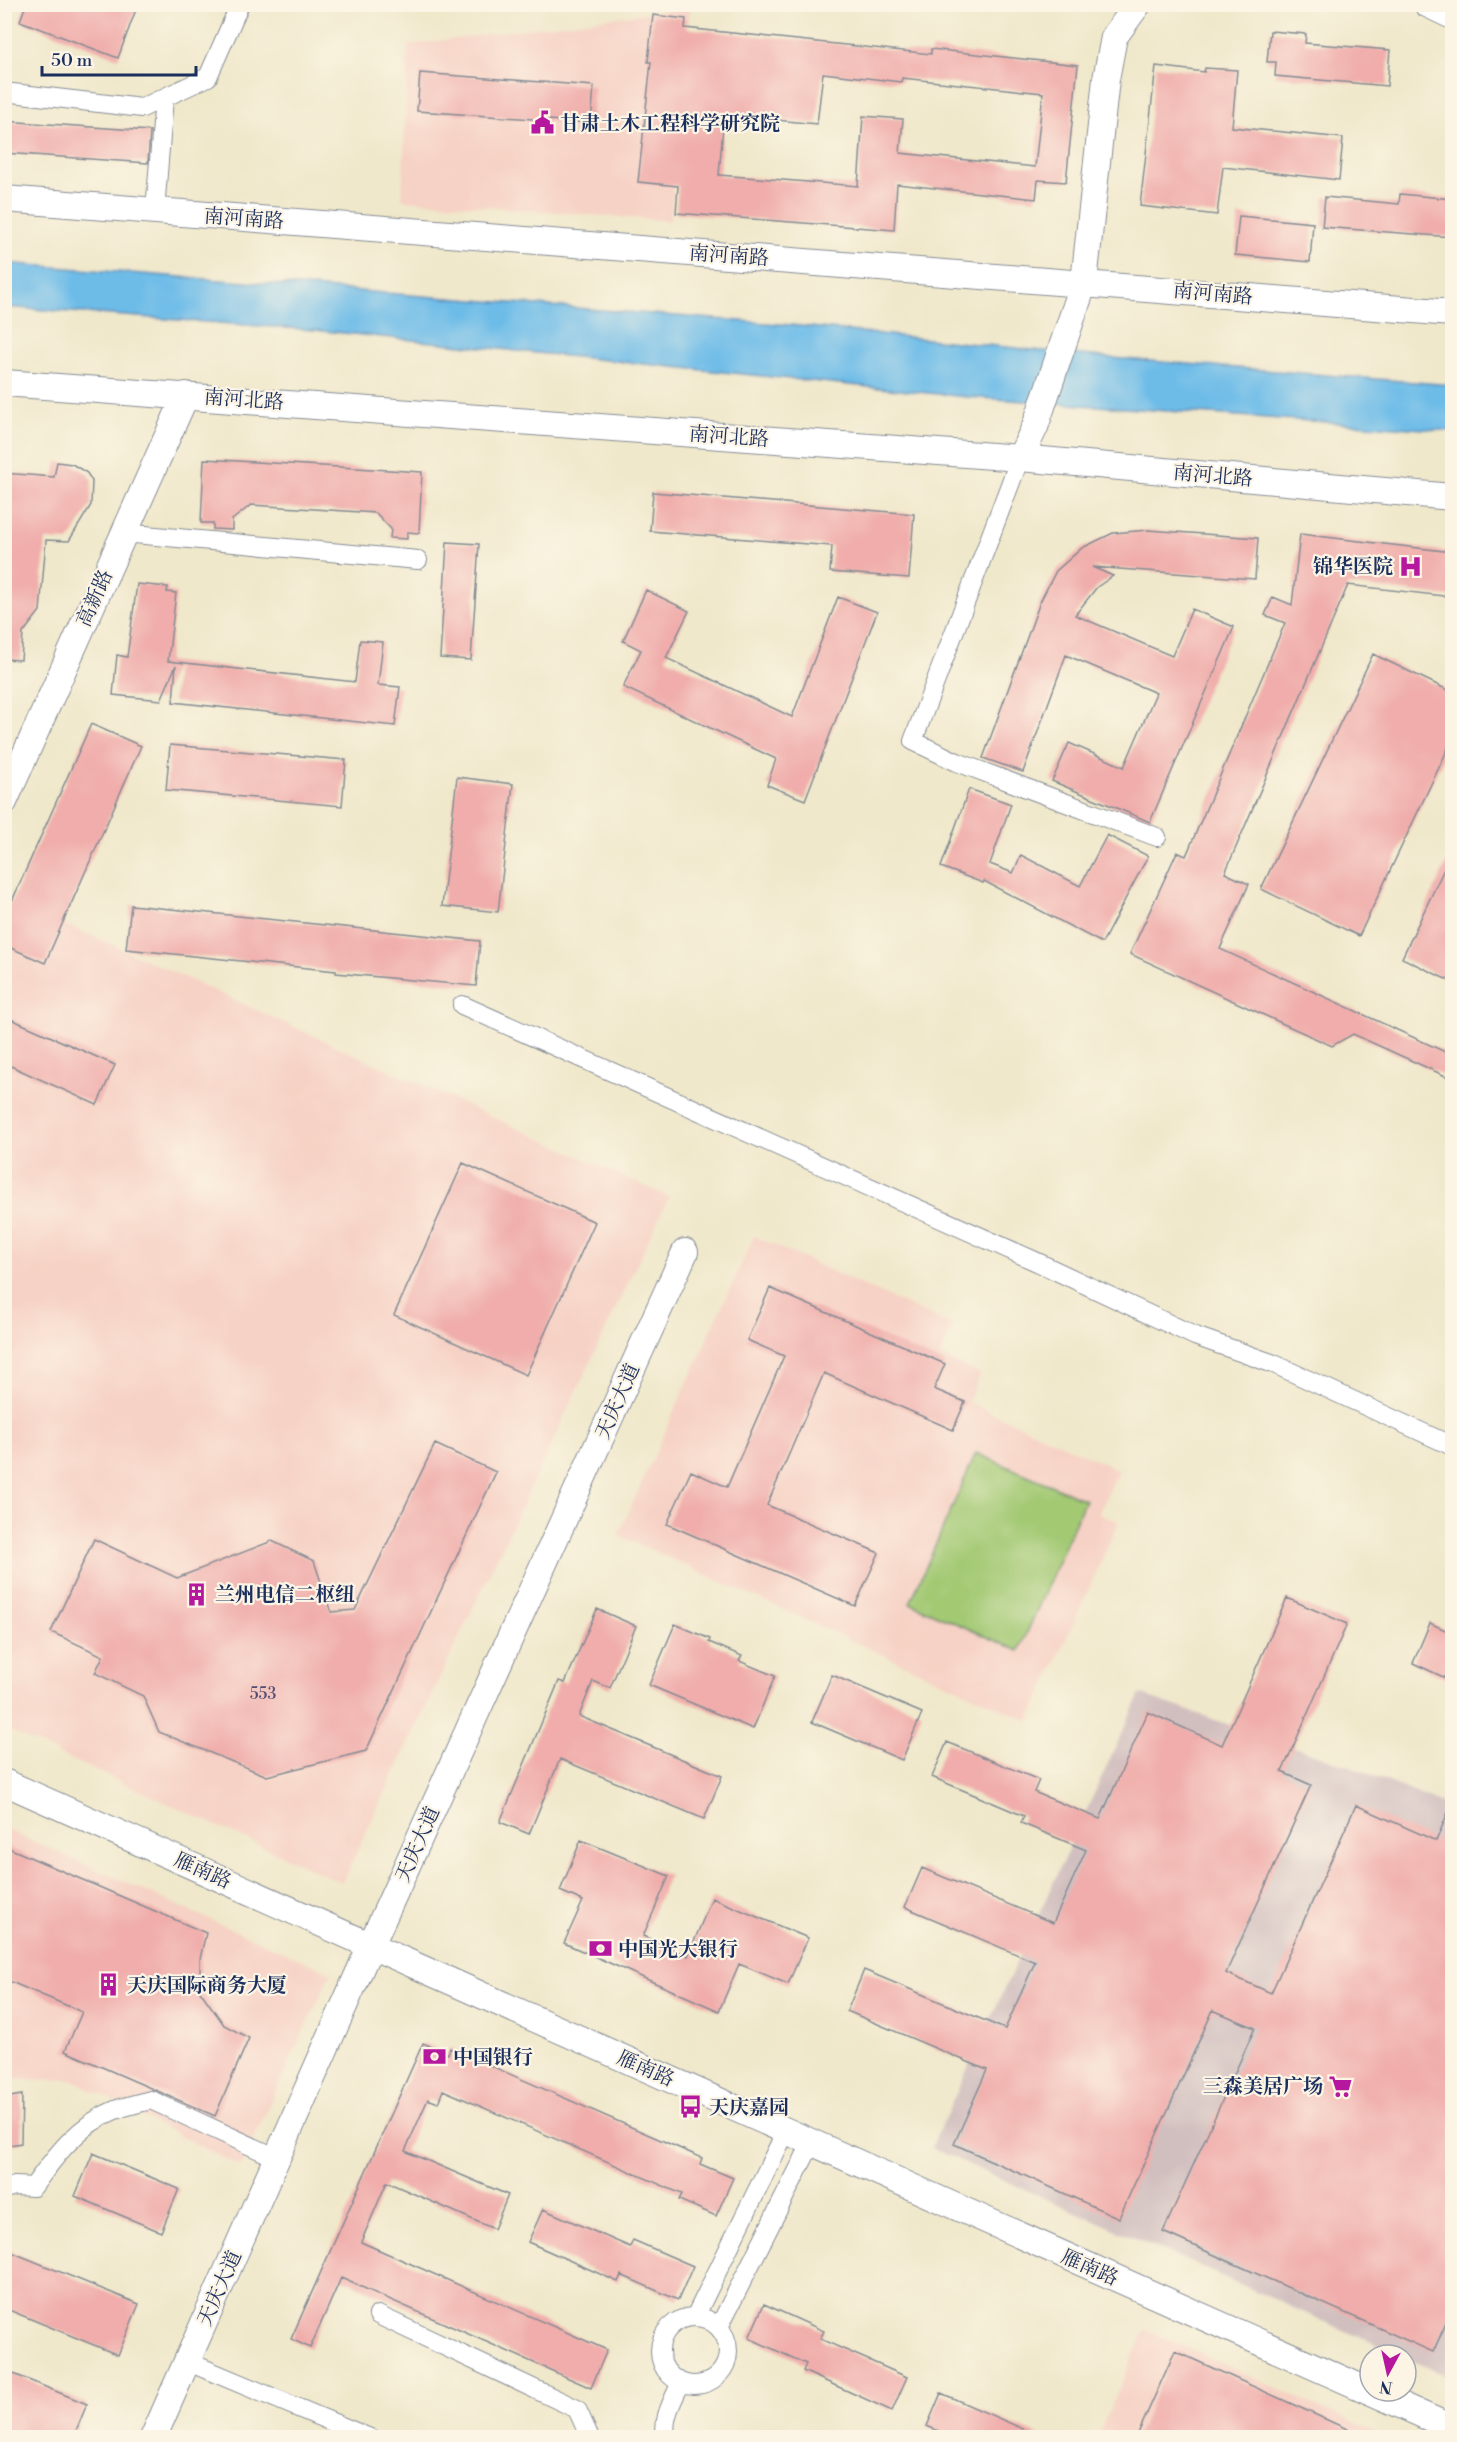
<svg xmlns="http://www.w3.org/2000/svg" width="1457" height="2442" viewBox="0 0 1457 2442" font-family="'Libre Bodoni','Noto Serif SC',serif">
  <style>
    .built { fill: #f6d1c5 }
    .industrial { fill: #d1bfbf }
    .green { fill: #a3c973; stroke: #5f7c68; stroke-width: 1.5 }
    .water { fill: #6dbce8; stroke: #4476a3; stroke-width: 1.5 }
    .building { fill: #f0adab; fill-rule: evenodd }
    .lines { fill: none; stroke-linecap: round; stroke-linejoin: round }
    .street-casing { stroke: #868c94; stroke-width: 20 }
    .secondary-casing { stroke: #868c94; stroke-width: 28 }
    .street { stroke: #fff; stroke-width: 18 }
    .secondary { stroke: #fff; stroke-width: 26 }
    .labels { text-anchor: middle; stroke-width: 4.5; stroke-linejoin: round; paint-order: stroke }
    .number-label { font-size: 16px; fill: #504e71 }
    .poi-label { font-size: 20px; font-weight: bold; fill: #1b2f5e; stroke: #fcf5e5; text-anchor: start }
    .street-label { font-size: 20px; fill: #1b2f5e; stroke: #fcf5e5 }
  </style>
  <rect width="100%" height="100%" fill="#fcf5e5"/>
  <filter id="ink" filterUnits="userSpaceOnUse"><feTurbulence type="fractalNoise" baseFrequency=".0167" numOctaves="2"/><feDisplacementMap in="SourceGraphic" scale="12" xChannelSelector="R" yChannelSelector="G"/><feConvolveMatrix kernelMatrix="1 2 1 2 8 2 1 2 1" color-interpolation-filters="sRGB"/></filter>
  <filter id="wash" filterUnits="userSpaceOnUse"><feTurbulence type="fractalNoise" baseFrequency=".008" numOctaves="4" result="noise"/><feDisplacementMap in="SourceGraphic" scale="24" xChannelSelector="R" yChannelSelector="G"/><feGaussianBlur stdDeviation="1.35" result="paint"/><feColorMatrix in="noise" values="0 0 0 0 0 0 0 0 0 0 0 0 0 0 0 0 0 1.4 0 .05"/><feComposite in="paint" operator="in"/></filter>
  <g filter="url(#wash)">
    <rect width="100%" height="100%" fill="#f0e8cb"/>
    <path class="built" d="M690,7L670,221L402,200L408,45Z
      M5,899L111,944L669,1197L342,1883L5,1729Z
      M754,1236L953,1326L939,1356L980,1374L968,1402L1119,1470L1099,1513L1119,1522L1029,1721L618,1535Z
      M5,1829L331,1973L240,2167L73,2080L5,2079Z
      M1145,2329L1385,2437L1097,2438Z"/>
    <path class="industrial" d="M1140,1694L1355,1768L1452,1808V2378L1406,2358V2355H1400L931,2148Z"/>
    <path class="green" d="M976,1453L1085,1500L1019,1651L910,1603Z"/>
    <path class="water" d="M4,263L791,325L1112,358L1452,385V431L967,397L314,330L5,307Z"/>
    <g id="blocks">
      <path class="building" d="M26,4H138L118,58L20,21Z
        M653,15L686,19L685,28L931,54V49L1078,65L1066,182L1038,180L1036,199L897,184L894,230L676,213L678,186L638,182L651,62H648ZM823,73L901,82L902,78L1043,93L1035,167L900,153L903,119L863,116L858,186L719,175L724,115L817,124Z
        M1270,31L1306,34L1305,43L1390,50L1387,86L1275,76L1276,62H1267Z
        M1156,66L1204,72L1205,68L1237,70L1232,127L1343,138L1339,180L1223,167L1217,215L1140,206Z
        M420,73L594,86L591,123L417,111Z
        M4,121L150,131L148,163L4,153Z
        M1400,194L1452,199V237L1322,227L1325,197L1399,204Z
        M1239,216L1313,223L1310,262L1235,255Z
        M204,459L422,472L419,533L407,532V539L390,538L391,529L376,513L251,505L232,520V530L213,529V523H201Z
        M57,462L72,464L87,473L92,481L91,505L69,541L46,540L40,611L23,633L21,660L4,659V473L54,477Z
        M653,492L914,514L909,578L830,572L832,546L650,531Z
        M1148,530L1258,538L1255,579L1092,567L1113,576L1097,587L1075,615L1172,656L1192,609L1234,627L1150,822L1052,781L1069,743L1124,767L1156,693L1066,655L1023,772L983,758L1040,602L1056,571L1082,548L1113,533Z
        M1300,534L1452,552V597L1348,585L1225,873L1249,884L1220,949L1452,1055V1079L1353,1034L1332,1046L1130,954L1177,852L1186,856L1285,623L1265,615L1273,597L1292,605Z
        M447,542L479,544L471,660L440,658Z
        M137,584L168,587L167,592L176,593L168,661L355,682L360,640L383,642L378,685L400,687L395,726L173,702L176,665L161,700L113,695L117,655L127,657Z
        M646,590L689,611L666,658L792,717L838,597L877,612L805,800L767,785L776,759L623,687L641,650L623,641Z
        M1373,654L1452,692V740L1359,936L1261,889Z
        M91,724L141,746L45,963L4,945V919Z
        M170,745L346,760L342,806L166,790Z
        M457,777L513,784L498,912L442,906Z
        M969,789L1011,804L990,864L1013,873L1021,855L1080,886L1107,835L1148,856L1102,943L984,881L983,883L941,867Z
        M1452,852V982L1402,958Z
        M131,905L480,941L476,986L336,973V971L126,949Z
        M4,1016L115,1065L97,1105L4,1063Z
        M463,1163L595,1222L526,1375L394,1315Z
        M770,1288L945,1364L934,1389L965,1402L953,1430L824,1373L767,1505L879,1553L855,1606L667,1524L691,1471L727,1487L784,1356L747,1340Z
        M435,1444L496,1472L366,1751L267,1776L159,1732L143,1696L95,1673L103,1656L51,1632L94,1539L177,1578L272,1541L314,1561L331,1612L355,1610Z
        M1287,1598L1347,1624L1282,1772L1311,1785L1226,1973L1271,1993L1356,1805L1436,1841L1452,1803V2310L1433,2352L1163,2232L1255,2028L1213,2010L1119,2218L954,2144L987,2070L847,2011L864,1970L1005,2029L1035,1962L905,1907L922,1868L1053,1923L1086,1850L1021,1823L1024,1816L932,1777L947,1742L1039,1780L1034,1792L1100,1819L1148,1712L1222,1745Z
        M597,1609L636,1626L610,1688L593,1681L579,1716L722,1776L704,1819L560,1759L529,1834L500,1822L559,1681L565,1683Z
        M1430,1623L1452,1633V1681L1413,1663Z
        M675,1624L710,1639L709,1642L742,1656L739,1661L775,1676L753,1729L649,1685Z
        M832,1675L922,1713L902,1760L812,1722Z
        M581,1840L669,1876L643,1936L688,1956L712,1898L808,1938L788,1984L739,1964L719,2011L564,1943L583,1901L560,1891Z
        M4,1846L206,1933L200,1959V1991L224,2025L249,2038L215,2116L65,2051L82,2012L4,1979Z
        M423,2043L448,2054L450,2048L702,2158L700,2164L733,2178L716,2216L679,2200L682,2194L443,2090L438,2103L428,2099L405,2151L508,2195L494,2229L387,2182L361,2242L607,2350L591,2388L341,2278L310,2348L291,2339Z
        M22,2095L21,2143L4,2146V2098Z
        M93,2153L179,2189L161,2232L75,2196Z
        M543,2209L630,2247L633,2240L693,2266L678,2300L621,2275L618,2282L528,2242Z
        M4,2249L139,2304L118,2355L4,2308Z
        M764,2304L824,2331L820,2339L907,2377L892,2411L803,2371L806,2364L749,2338Z
        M1175,2351L1367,2438H1136Z
        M4,2370L87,2404L73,2438H26L4,2429Z
        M941,2393L1044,2438H954L927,2426Z"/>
    </g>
  </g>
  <g filter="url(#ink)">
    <use href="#blocks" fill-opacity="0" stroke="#868c94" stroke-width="1.5"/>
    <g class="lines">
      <defs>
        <path id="street" d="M4,92L142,108L208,77L240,4
          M155,211L164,98
          M1020,458L913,741L957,762L1157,837
          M123,533L418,560
          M462,1005L1035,1261L1195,1336L1274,1364L1452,1446
          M4,2189L15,2186L33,2187C55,2156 78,2125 115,2110C126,2106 139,2103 151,2100L277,2158
          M378,2315L577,2409L590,2438
          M695,2317L786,2131
          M660 2351a34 34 0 1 1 68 0a34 34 0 1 1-68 0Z
          M719,2327L812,2142
          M186,2361L370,2438
          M666,2438C662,2417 673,2401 681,2382"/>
        <path id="secondary" d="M1427,4L1452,16
          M4,199L1452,313
          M4,383L1020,458L1452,497
          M1020,458L1035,427L1084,282L1106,79L1114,37L1138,4
          M4,802L186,395
          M4,1782L1452,2428
          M153,2438L371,1945L685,1252"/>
      </defs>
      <use href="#street" class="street-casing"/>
      <use href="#secondary" class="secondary-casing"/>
      <use href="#street" class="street"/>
      <use href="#secondary" class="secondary"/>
    </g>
  </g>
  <defs>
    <symbol id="civic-bare" viewBox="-9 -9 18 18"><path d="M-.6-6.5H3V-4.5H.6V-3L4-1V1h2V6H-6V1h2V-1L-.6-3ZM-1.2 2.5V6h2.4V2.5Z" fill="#b5179e" stroke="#fcf5e5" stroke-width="2.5" paint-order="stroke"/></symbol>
    <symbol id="hospital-bare" viewBox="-9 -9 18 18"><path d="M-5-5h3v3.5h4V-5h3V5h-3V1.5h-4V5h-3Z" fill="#b5179e" stroke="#fcf5e5" stroke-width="2.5" paint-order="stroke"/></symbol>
    <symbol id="building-bare" viewBox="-9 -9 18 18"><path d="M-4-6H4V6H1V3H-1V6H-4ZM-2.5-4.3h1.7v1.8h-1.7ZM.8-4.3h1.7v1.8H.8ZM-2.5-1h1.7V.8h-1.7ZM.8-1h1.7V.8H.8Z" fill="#b5179e" stroke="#fcf5e5" stroke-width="2.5" paint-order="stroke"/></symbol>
    <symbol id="bank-bare" viewBox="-9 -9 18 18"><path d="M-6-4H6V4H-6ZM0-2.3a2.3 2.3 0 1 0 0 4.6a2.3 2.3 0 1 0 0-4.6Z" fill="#b5179e" stroke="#fcf5e5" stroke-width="2.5" paint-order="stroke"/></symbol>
    <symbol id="supermarket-bare" viewBox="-9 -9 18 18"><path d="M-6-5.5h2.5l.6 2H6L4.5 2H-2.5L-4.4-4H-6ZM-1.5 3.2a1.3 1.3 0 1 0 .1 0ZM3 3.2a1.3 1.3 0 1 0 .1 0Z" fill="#b5179e" stroke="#fcf5e5" stroke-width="2.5" paint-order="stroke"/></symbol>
    <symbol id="bus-bare" viewBox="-9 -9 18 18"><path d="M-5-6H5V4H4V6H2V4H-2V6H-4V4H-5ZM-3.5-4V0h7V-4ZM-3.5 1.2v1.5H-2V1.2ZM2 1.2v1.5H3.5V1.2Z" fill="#b5179e" stroke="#fcf5e5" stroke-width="2.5" paint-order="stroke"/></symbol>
  </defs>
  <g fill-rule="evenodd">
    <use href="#civic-bare" x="526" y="106" width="33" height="33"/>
    <use href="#hospital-bare" x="1394" y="550" width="33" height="33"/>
    <use href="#building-bare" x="180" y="1578" width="33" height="33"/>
    <use href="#bank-bare" x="584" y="1932" width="33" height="33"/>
    <use href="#building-bare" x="92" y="1968" width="33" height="33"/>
    <use href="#bank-bare" x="418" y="2040" width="33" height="33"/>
    <use href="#supermarket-bare" x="1324" y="2070" width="33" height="33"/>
    <use href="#bus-bare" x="674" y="2090" width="33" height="33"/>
  </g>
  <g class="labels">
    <g class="number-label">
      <text x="263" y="1699">553</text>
    </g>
    <g class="poi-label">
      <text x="560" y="130">甘肃土木工程科学研究院</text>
      <text x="1393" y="573" text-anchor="end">锦华医院</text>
      <text x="215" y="1601">兰州电信二枢纽</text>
      <text x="618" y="1956">中国光大银行</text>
      <text x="127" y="1992">天庆国际商务大厦</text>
      <text x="453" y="2064">中国银行</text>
      <text x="1323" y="2093" text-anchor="end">三森美居广场</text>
      <text x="709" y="2114">天庆嘉园</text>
    </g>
    <g class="street-label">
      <text transform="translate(244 218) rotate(4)" y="7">南河南路</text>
      <text transform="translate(729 255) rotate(4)" y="7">南河南路</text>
      <text transform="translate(1213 293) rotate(5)" y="7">南河南路</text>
      <text transform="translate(244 399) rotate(4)" y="7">南河北路</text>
      <text transform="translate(729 436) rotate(4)" y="7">南河北路</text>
      <text transform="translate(1213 475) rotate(5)" y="7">南河北路</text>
      <text transform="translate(94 598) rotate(-66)" y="7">高新路</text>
      <text transform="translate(617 1401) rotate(-66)" y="7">天庆大道</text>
      <text transform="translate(417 1844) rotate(-66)" y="7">天庆大道</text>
      <text transform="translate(203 1870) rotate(24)" y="7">雁南路</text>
      <text transform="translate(646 2068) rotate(24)" y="7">雁南路</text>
      <text transform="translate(1090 2267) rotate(24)" y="7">雁南路</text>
      <text transform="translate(219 2288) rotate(-66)" y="7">天庆大道</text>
    </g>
  </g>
  <rect width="1457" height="2442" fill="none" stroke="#fcf5e5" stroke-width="24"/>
  <g transform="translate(1388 2373) rotate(188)"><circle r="28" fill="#fcf5e5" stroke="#a2a6af" stroke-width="1.5"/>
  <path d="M0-4.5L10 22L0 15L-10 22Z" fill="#b5179e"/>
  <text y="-9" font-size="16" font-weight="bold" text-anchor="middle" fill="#1b2f5e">N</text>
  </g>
  <path d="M42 66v9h154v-9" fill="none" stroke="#1b2f5e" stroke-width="3"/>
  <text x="51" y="66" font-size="18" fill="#1b2f5e" stroke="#fcf5e5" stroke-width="4.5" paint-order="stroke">50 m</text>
</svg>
